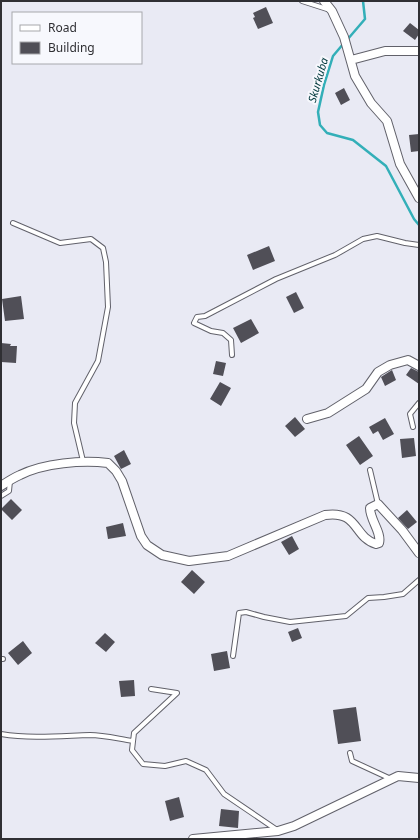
<svg xmlns="http://www.w3.org/2000/svg" width="420" height="840" viewBox="0 0 420 840" font-family="'Noto Sans',sans-serif">
  <style>
    .lines { fill: none; stroke-linecap: round; stroke-linejoin: round }
    .stream { stroke: #33afb8; stroke-width: 2.5 }
    .building { fill: #504f57 }
    .lane-casing { stroke: #61616a; stroke-width: 6 }
    .street-casing { stroke: #61616a; stroke-width: 10 }
    .lane { stroke: #fff; stroke-width: 4 }
    .street { stroke: #fff; stroke-width: 8 }
    .labels { text-anchor: middle; stroke-width: 4; stroke-linejoin: round; paint-order: stroke }
    .water-label { font-size: 11px; font-style: italic; fill: #00383c; stroke: #f7f8fd }
  </style>
  <rect width="100%" height="100%" fill="#e9eaf4"/>
  <g class="lines">
    <path class="stream" d="M347,40L365,19L363,1
      M344,43L333,56L324,85L318,112L320,125L327,133L353,140L386,166L414,219L419,225"/>
  </g>
  <path class="building" d="M266,7L273,23L258,29L253,18L255,17L253,13Z
    M410,23L419,30V34L415,40L403,31Z
    M344,88L350,100L341,105L335,93Z
    M419,134V151L411,152L409,135Z
    M269,246L275,261L253,270L247,255Z
    M296,292L304,308L294,313L286,297Z
    M21,296L24,319L5,321L2,299Z
    M251,319L259,333L241,343L233,328Z
    M1,343L11,344L10,346H17L16,363L1,362Z
    M216,361L226,363L223,376L213,374Z
    M411,368L419,372V384L406,375Z
    M392,370L396,380L385,386L381,377Z
    M220,382L231,388L221,406L210,399Z
    M295,417L305,429L295,437L285,426Z
    M385,418L394,434L383,440L378,431L373,434L369,427Z
    M359,436L373,456L360,465L346,445Z
    M414,438L416,456L402,458L400,439Z
    M124,450L131,464L121,469L114,456Z
    M11,499L22,510L12,520L1,509Z
    M407,510L417,522L408,529L398,518Z
    M123,523L126,536L108,539L106,527Z
    M292,536L299,549L289,555L281,542Z
    M192,570L205,582L194,594L181,582Z
    M298,628L302,638L292,642L288,632Z
    M105,633L115,642L106,652L95,643Z
    M23,641L32,653L18,665L8,653Z
    M227,651L230,668L214,671L211,654Z
    M134,680L135,696L121,697L119,681Z
    M356,707L361,741L338,744L333,710Z
    M179,797L184,817L170,821L165,801Z
    M221,809L239,811L238,828L219,826Z"/>
  <g class="lines">
    <defs>
      <path id="lane" d="M302,1L330,10
        M13,223L60,243L91,239L103,248L106,262L108,307L98,361L75,403L74,423L83,461
        M232,355L231,340L223,333L211,331L194,323L197,317L205,316L276,279L335,255L363,239L377,236L405,243L419,245
        M413,427L410,414L419,403
        M370,470L378,504
        M1,496L9,491L10,481
        M233,656L239,613L246,612L264,617L290,622L346,616L368,598L384,597L403,594L419,580
        M1,659H3
        M151,689L177,693L134,733L132,750L143,764L165,766L186,761L206,770L224,794L277,830
        M1,734C31,739 60,736 90,735C104,735 119,739 133,741
        M350,753L352,761L391,779"/>
      <path id="street" d="M324,1L332,11L344,37L355,76L371,103L387,121L400,164L419,198
        M351,60L385,51H419
        M307,419L328,413L366,389L378,372L390,365L408,360L419,366
        M1,486C7,482 13,478 20,475C44,463 82,460 108,463L116,471L122,481L141,536L147,545L162,555L189,561L228,556L325,515C359,510 353,537 376,544L379,543C382,533 370,520 370,508L378,504L402,530L419,553
        M193,839L278,831L294,826L398,776L419,778"/>
    </defs>
    <use href="#lane" class="lane-casing"/>
    <use href="#street" class="street-casing"/>
    <use href="#lane" class="lane"/>
    <use href="#street" class="street"/>
  </g>
  <g class="labels">
    <g class="water-label">
      <text transform="translate(318 80) rotate(-74)" y="4">Skurkuba</text>
    </g>
  </g>
  <rect width="420" height="840" fill="none" stroke="#2f2f33" stroke-width="4"/>
  <rect x="12" y="12" width="130" height="52" fill="#f7f8fd" stroke="#a7a8ac"/>
  <rect x="20" y="25" width="20" height="6" fill="#ffffff" stroke="#a7a8ac"/>
  <text x="48" y="32" font-size="12" fill="#2f2f33">Road</text>
  <rect x="20" y="42" width="20" height="12" fill="#504f57" stroke="#a7a8ac"/>
  <text x="48" y="52" font-size="12" fill="#2f2f33">Building</text>
</svg>
